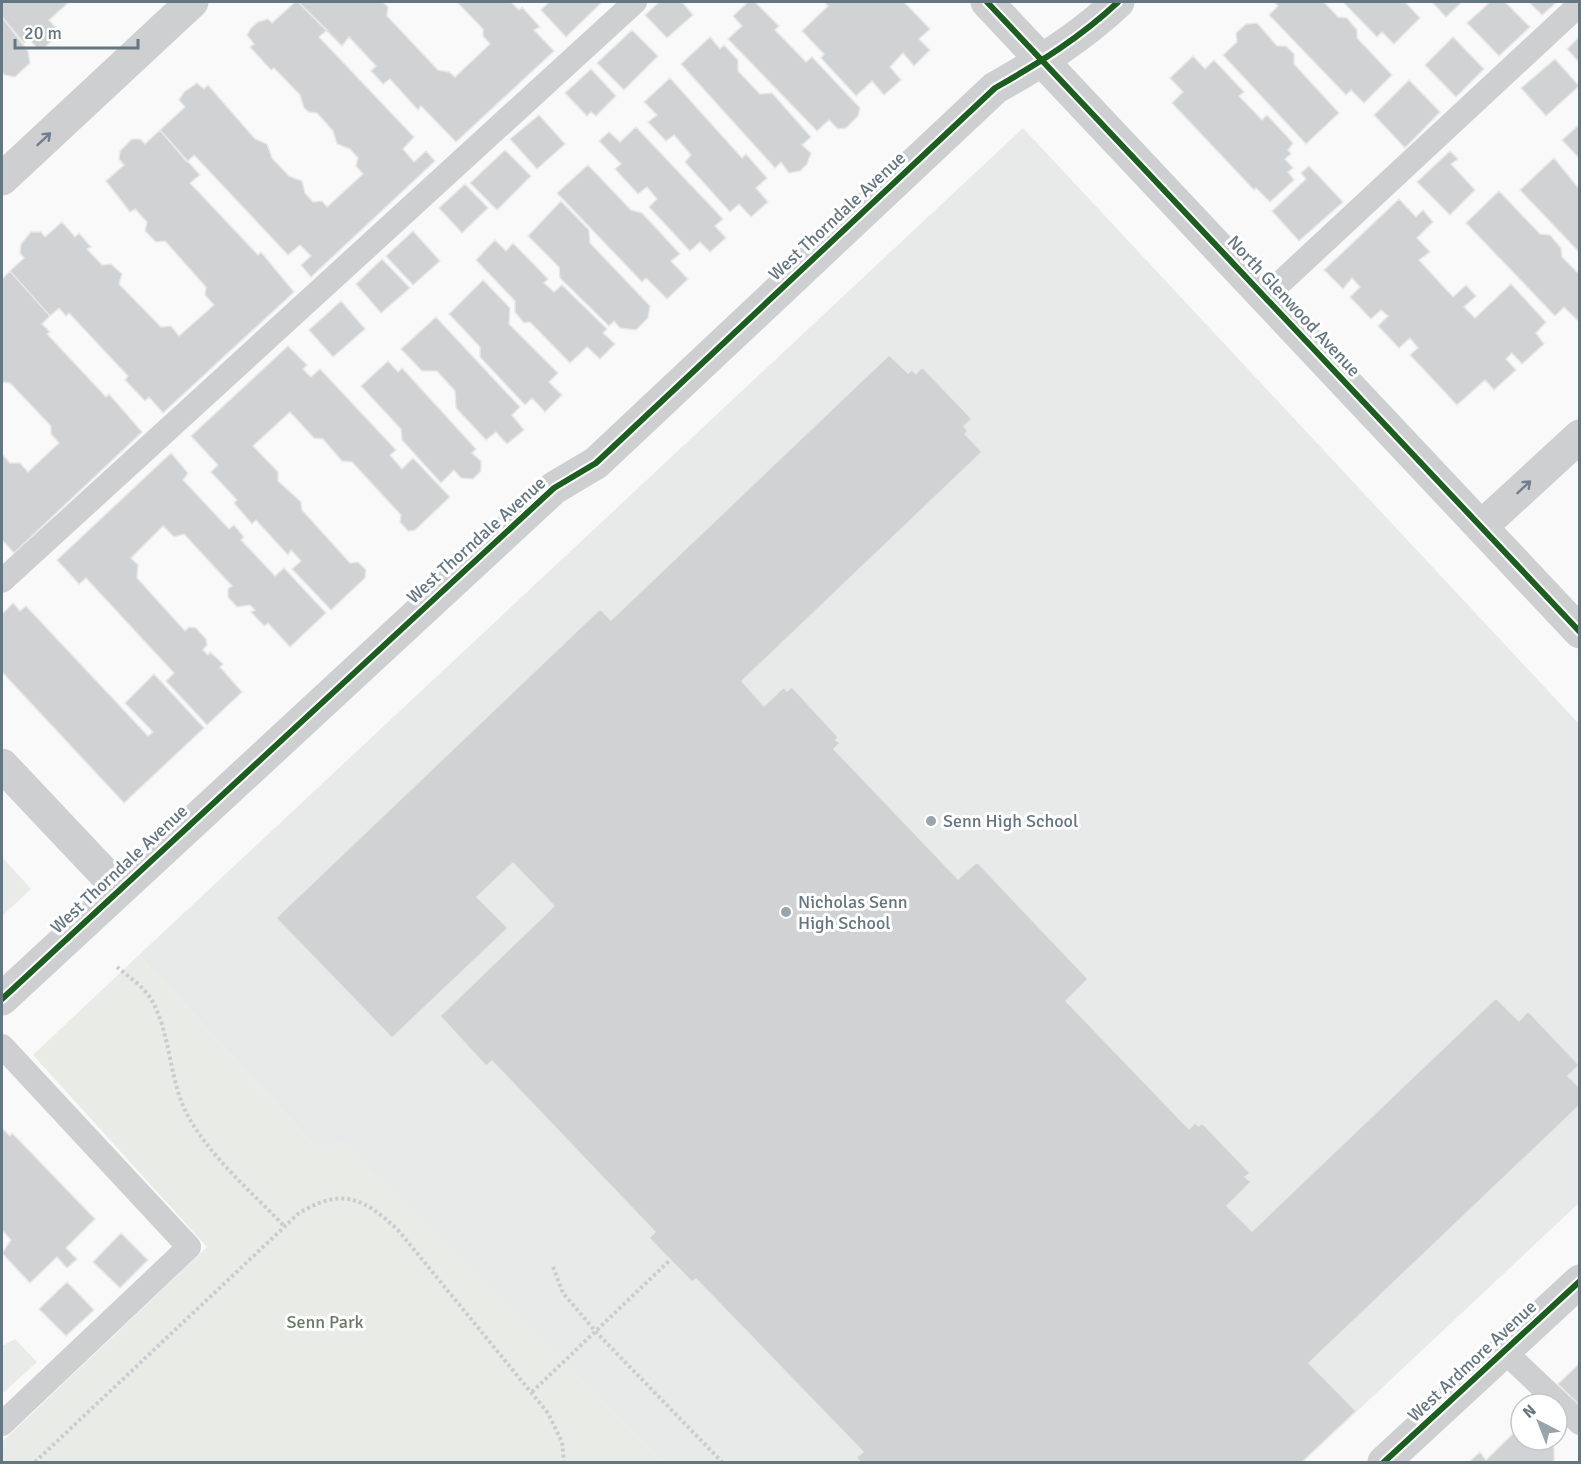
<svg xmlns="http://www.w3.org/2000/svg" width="1581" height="1464" viewBox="0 0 1581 1464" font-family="Signika,sans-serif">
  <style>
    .built { fill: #e8e9e9 }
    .green { fill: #e8ebe6 }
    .building { fill: #d0d2d3; stroke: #e8e8e8; stroke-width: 1.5 }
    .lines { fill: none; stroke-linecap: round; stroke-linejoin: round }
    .path { stroke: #cbcccd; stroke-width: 4; stroke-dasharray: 3 3; stroke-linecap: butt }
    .lane { stroke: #cecfd0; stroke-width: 24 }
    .street { stroke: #cecfd0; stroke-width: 33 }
    .cycleway-casing { stroke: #fff; stroke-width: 10 }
    .cycleway { stroke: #1b5e20; stroke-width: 6 }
    .oneway { stroke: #707f8b }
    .poi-dot { fill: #99a4ac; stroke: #fff; stroke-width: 2 }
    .labels { text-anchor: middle; stroke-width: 6; stroke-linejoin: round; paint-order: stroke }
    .street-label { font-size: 18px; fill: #657683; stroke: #fff }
    .poi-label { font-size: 18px; fill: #657683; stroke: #fff; text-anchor: start }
    .park-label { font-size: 18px; fill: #687a64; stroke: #fff }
  </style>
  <rect width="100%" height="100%" fill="#f9f9f9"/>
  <path class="built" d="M1023,128L1579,724V1203L1303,1462H664L344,1142L316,1147L139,955Z"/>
  <path class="green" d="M2,857L31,889L2,916Z
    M139,955L316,1147L344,1141L664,1462H2V1442L207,1247L33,1055Z
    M15,1339L37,1362L2,1394V1346Z"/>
  <path class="building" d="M2,2H69L49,20L56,28L54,39L45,47L37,48L29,39L24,43L2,17Z
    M295,2H298L327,30L319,37L414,137L403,149L414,162L426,151L435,161L311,277L301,265L311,256L300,245L288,255L194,155L187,162L160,130L185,107L179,100L184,92L197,83L204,89L208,85L255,139L267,144L272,158L289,176L302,181L305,193L313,202L322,201L327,207L363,174L356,166L358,158L350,149L337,144L333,131L317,113L309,112L304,108L300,95L274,68L271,70L250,47L254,44L247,35L251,28L258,22L268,19L272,23Z
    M298,2H383L388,7L387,16L438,70L449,72L455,77L490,44L483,36V29L457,2H511L519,10L522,7L540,27L534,30L554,51L456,142L421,106L418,110L390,79L383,84L371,71L376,66L349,37L342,46Z
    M549,2H602L566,37L541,10Z
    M659,2H682L693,15L667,38L645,15Z
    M748,2H755L779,26L775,30L806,62L812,57L860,108L858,116L846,128L838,129L829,120L817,131L728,39L742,26L733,16Z
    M824,2H904L930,29L919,39L930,50L914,66L903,53L890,67L901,80L884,95L872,81L856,96L821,58L824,54L802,31L828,6Z
    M1274,2H1324L1338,17L1347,18L1357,30V38L1392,75L1364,103L1351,90L1346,95L1269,15L1278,6Z
    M1343,2H1405L1420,18L1394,44L1382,32L1377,37Z
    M1432,2H1462L1446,17Z
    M1490,2H1505L1530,27L1499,56L1467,23Z
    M1529,2H1557L1542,15Z
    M2,17L28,51L30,63L15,77L5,75L2,72Z
    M1257,23L1277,46H1286L1294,54V64L1339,113L1306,144L1223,55L1237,42L1236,33L1246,24Z
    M632,30L658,56L624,90L597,63Z
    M1580,36V63L1567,49Z
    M710,37L720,49L724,45L738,60V71L760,94L772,93L811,137L802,145L811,153L807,164L800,171L789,173L781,162L775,168L681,64Z
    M1453,37L1484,69L1456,97L1425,65Z
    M1193,56L1205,69L1214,60L1244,92L1239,96L1262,120L1267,115L1293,143L1288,150L1291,154L1285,159L1293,168L1288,172L1294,180L1270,202L1256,188L1254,190L1172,103L1183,92L1170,78Z
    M1555,59L1579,86L1546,116L1521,88Z
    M591,69L616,96L596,116L591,112L587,116L565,93Z
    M670,78L742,158L746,154L767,178L756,188L768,202L751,217L739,204L730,212L685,162L691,155L674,135L666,141L648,122L657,115L644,102Z
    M1409,80L1440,112L1405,148L1374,115Z
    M539,115L565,144L537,169L510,139Z
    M1580,124V159L1562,140Z
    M636,127L723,219L715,226L726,238L710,252L700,242L690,251L649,207L657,199L647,187L638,194L615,169L621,164L599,141L609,132L620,142Z
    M160,130L200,175L190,183L258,255L261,252L294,292L163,413L149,397L145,401L125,380L128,376L69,313L66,316L59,308L50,316L10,271L24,258L20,253L21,244L31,232H41L45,237L62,222L75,237L79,233L91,247L87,249L102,265L111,264L122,274L119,284L161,327L171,326L179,336L214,305L205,295L206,287L165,241L156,242L145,231L147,222L135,209L130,212L106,181L124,165L119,159L120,151L132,139H140L145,144Z
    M505,150L531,176L497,210L470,183Z
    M1450,151L1458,159L1451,164L1475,190L1450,215L1417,182Z
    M1554,158L1580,190V253L1520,190Z
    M588,165L631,210L642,213L680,254L671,261L688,279L667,299L646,278L642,282L557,193Z
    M1309,166L1343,202L1299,241L1272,211L1306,179L1301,173Z
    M465,184L488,208L462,233L439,208Z
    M1499,191L1540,234L1550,235L1561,248L1562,257L1580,275V317L1577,320L1564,307L1555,316L1466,223Z
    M1399,199L1416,217L1423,210L1433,222L1417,238L1430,252L1419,260L1453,297L1466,285L1476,296L1464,307L1475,318L1511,284L1546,322L1536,333L1544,344L1522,364L1512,353L1506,359L1516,370L1494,390L1485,380L1457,405L1410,355L1418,348L1410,338L1399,348L1378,326L1388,316L1381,310L1371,319L1350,297L1360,287L1352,278L1343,289L1324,270Z
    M561,201L589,230L590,243L650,306L648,318L636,330L620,328L614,321L609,326L560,278L559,267L528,236Z
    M413,231L440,261L413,285L386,256Z
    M495,240L506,251L513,243L548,279L544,283L554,292L562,285L607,329L603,333L615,344L600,359L587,347L570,363L530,322L524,323L515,312V301L476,260Z
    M382,259L410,288L381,313L356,284Z
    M10,271L50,316L42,324L50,332L47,334L106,397L109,394L142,432L14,553L2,540V454L10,463H20L28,472L59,443L51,434V426L10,383L2,382V279Z
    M483,280L510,308L509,324L558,373L549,382L562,395L545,412L532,398L525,405L480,357V347L449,314Z
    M341,301L365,329L333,357L309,330Z
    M436,317L520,407L512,415L524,430L507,444L496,432L486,440L456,408L455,391L437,371H422L401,349Z
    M288,346L307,365L303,369L311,377L320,369L396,450L390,455L402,469L413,458L450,497L415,530L408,531L400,522L401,515L352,462L342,461L323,439L314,438L290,412L253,446L278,472V481L301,502L302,510L350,563L358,562L366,570L365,578L331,610L292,569L301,561L291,550L288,555L256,520L252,524L234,503L237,500L211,472L218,465L191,436Z
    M889,355L908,373L912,370L916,374L922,367L972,419L964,426L968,431L965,434L982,452L742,681L764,706L784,687L787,691L792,687L838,737L836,740L840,743L834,749L958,879L977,862L1088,979L1066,1001L1189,1129L1195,1123L1199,1126L1202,1123L1250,1173L1245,1177L1251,1182L1227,1206L1252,1231L1496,998L1519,1021L1528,1011L1579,1065L1568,1076L1580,1088V1105L1309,1363L1356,1411L1302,1462H861L856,1458L863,1452L696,1279L692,1282L649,1238L655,1232L492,1061L486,1066L440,1016L554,906L513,863L477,897L508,928L392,1038L276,918L600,609L611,620Z
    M388,361L398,372L402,368L476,449L472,453L481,461V471L473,479L461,478L454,470L441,483L402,440L401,429L361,386Z
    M171,453L188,473L183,480L229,529L234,525L244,537L241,540L275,576L284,568L326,613L290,647L268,623L264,626L251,612L255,610L250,605L237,607L228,597V589L232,586L184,534L174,537L163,526L131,558L138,565L137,578L185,631L189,627L196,628L206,639L207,645L203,650L208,655L210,652L223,664L220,667L242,692L207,725L166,681L174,673L86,578L79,584L57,560Z
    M13,603L20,611L26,606L148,736L153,732L125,703L154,674L204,728L124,803L2,672V614Z
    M2,1128L10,1136L12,1133L95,1219L66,1248L77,1259L67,1268L57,1257L30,1283L2,1253L11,1240L2,1230Z
    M121,1233L148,1260L120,1288L93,1262Z
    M67,1282L94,1310L66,1336L39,1309Z
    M1580,1363V1406L1558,1384Z
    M1521,1426V1440H1547L1554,1448V1462H1469L1480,1452L1486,1460Z"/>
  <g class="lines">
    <path class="path" d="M117,967C128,976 144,987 151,999C172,1036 168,1079 188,1116C211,1158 252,1192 285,1227
      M553,1267L563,1293L596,1332L722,1462
      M532,1392L670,1260
      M35,1462L298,1214C341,1187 363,1197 398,1230L548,1413L562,1442L564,1462"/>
    <path class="lane" d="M1265,297L1580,4
      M2,581L635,2
      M2,1046L189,1247L2,1424
      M1504,1351L1580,1423"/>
    <path class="street" d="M987,2L1580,632
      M2,179L192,2
      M1481,527L1580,436
      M2,765L119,889
      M2,999L554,488L596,463L995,88C1039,63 1081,37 1118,2
      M1384,1462L1580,1281"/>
    <defs>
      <path id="cycleway" d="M987,2L1580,632
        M2,999L554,488L596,463L995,88C1039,63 1081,37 1118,2
        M1384,1462L1580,1281"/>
    </defs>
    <use href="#cycleway" class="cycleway-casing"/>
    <use href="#cycleway" class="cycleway"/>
  </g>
  <defs><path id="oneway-shaft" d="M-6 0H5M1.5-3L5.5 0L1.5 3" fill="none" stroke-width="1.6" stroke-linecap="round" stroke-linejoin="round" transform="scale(1.5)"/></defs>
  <g class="oneway">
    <use href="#oneway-shaft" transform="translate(44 139) rotate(-43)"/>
    <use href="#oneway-shaft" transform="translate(1524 487) rotate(-43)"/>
  </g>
  <g class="poi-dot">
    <circle cx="931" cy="821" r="6"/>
    <circle cx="786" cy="912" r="6"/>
  </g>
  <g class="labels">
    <g class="street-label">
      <text transform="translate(837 216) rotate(-43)" y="6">West Thorndale Avenue</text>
      <text transform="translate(1294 306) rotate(47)" y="6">North Glenwood Avenue</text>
      <text transform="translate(476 540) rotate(-42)" y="6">West Thorndale Avenue</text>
      <text transform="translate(119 869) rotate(-43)" y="6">West Thorndale Avenue</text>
      <text transform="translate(1472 1361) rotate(-43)" y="6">West Ardmore Avenue</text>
    </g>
    <g class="poi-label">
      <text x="943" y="827">Senn High School</text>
      <text x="798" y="908">Nicholas Senn<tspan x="798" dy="21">High School</tspan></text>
    </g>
    <g class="park-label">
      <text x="325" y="1328">Senn Park</text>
    </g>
  </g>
  <rect width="1581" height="1464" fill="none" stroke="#657683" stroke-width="6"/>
  <g transform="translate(1539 1422) rotate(318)"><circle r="28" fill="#ffffff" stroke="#c1c8cd" stroke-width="1.5"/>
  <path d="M0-4.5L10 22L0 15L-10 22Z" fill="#99a4ac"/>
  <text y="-9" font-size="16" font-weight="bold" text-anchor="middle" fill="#657683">N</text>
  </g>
  <path d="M15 39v9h123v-9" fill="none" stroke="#657683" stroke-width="3"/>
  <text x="24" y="39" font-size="18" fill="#657683" stroke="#ffffff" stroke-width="4.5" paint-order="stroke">20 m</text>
</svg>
